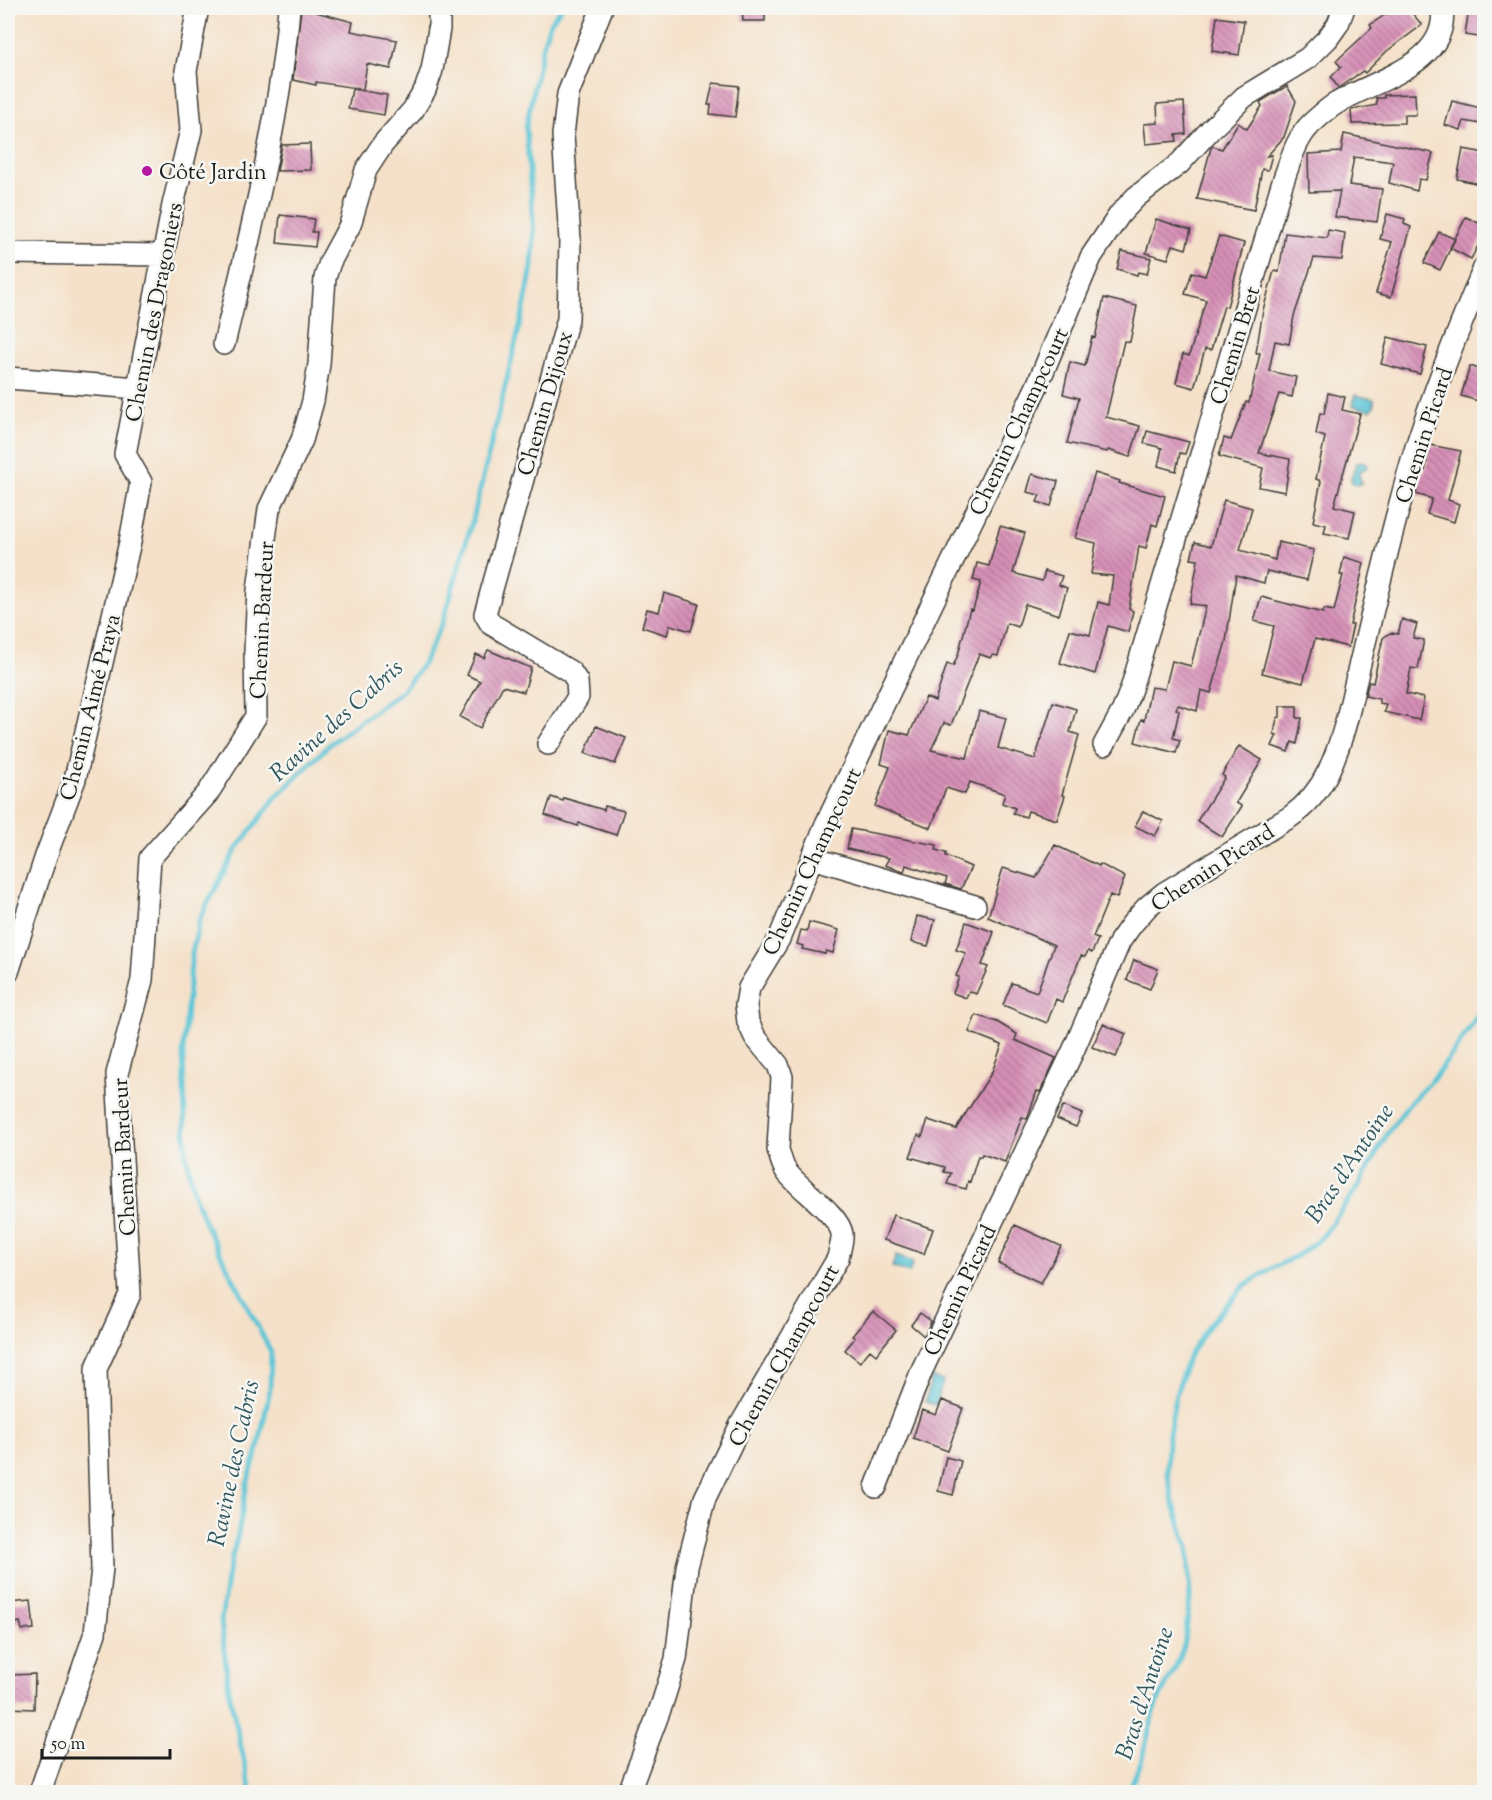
<svg xmlns="http://www.w3.org/2000/svg" width="1492" height="1800" viewBox="0 0 1492 1800" font-family="'Sorts Mill Goudy',serif">
  <style>
    .water { fill: #5bc5d6; stroke: #3c7079; stroke-width: 1.5 }
    .lines { fill: none; stroke-linecap: round; stroke-linejoin: round }
    .stream { stroke: #5bc5d6; stroke-width: 5 }
    .building { fill: url(#building-back-hatch) }
    .minor-casing { stroke: #3d3a36; stroke-width: 24 }
    .minor { stroke: #fff; stroke-width: 21 }
    .poi-dot { fill: #b5179e; stroke: #f6f6f2; stroke-width: 2 }
    .labels { text-anchor: middle; stroke-width: 5; stroke-linejoin: round; paint-order: stroke }
    .poi-label { font-size: 22px; fill: #1c1c1c; stroke: #f6f6f2; text-anchor: start }
    .street-label { font-size: 22px; fill: #1c1c1c; stroke: #f6f6f2 }
    .water-label { font-size: 24px; font-style: italic; fill: #32575d; stroke: #f6f6f2 }
  </style>
  <defs>
    <pattern id="building-back-hatch" width="6" height="6" patternUnits="userSpaceOnUse" patternTransform="scale(1.5)"><rect width="6" height="6" fill="#d790b7"/><path d="M-1 5l2 2M0 0l6 6M5-1l2 2" fill="none" stroke="#ae7594"/></pattern>
  </defs>
  <rect width="100%" height="100%" fill="#f6f6f2"/>
  <filter id="ink" filterUnits="userSpaceOnUse"><feTurbulence type="fractalNoise" baseFrequency=".0167" numOctaves="2"/><feDisplacementMap in="SourceGraphic" scale="12" xChannelSelector="R" yChannelSelector="G"/><feConvolveMatrix kernelMatrix="1 2 1 2 8 2 1 2 1" color-interpolation-filters="sRGB"/></filter>
  <filter id="wash" filterUnits="userSpaceOnUse"><feTurbulence type="fractalNoise" baseFrequency=".008" numOctaves="4" result="noise"/><feDisplacementMap in="SourceGraphic" scale="24" xChannelSelector="R" yChannelSelector="G"/><feGaussianBlur stdDeviation="1.35" result="paint"/><feColorMatrix in="noise" values="0 0 0 0 0 0 0 0 0 0 0 0 0 0 0 0 0 1.4 0 .05"/><feComposite in="paint" operator="in"/></filter>
  <g filter="url(#wash)">
    <rect width="100%" height="100%" fill="#f5e1c9"/>
    <path class="water" d="M1355,395L1374,399V406L1371,410L1353,406Z
      M1361,461L1367,463L1368,467L1360,471L1359,475L1362,483L1357,485L1352,483L1351,478L1357,463Z
      M896,1256L913,1262L909,1273L892,1267Z
      M932,1377L943,1381L936,1405L925,1402Z"/>
    <g class="lines">
      <path class="stream" d="M251,1792L229,1692L221,1621L228,1572L238,1534L247,1484L258,1449L270,1389L271,1352L206,1226L194,1194L186,1156L183,1051L192,953L200,918L236,850L277,796L331,743L402,691L423,664L443,621L474,515L525,304L532,267L534,235L526,127L542,48L550,23L561,8
        M1132,1792V1783L1141,1762L1156,1704L1175,1668L1184,1646L1190,1599L1188,1547L1173,1502L1167,1471L1168,1440L1176,1394L1188,1357L1210,1324L1245,1285L1273,1268L1300,1254L1322,1237L1356,1190L1387,1134L1409,1104L1435,1077L1455,1050L1484,1006"/>
    </g>
    <g id="blocks">
      <path class="building" d="M301,8L353,22L351,31L397,40L391,69L367,64L363,89L316,82V85L293,80Z
        M742,8H765V21H743Z
        M1395,8H1408L1422,25L1387,51L1365,73L1363,71L1338,88L1331,77L1341,67L1336,61L1372,28L1370,25Z
        M1469,8H1485V38L1465,35Z
        M1217,17L1244,21L1239,55L1212,51Z
        M713,83L739,86L735,117L710,114L711,105H708Z
        M1287,86L1296,101L1284,137L1267,156L1272,155L1268,170L1262,169L1254,210L1197,199L1211,148L1212,146L1222,149L1238,123L1247,129L1262,106L1260,102Z
        M352,89L387,95L384,115L348,109Z
        M1415,94L1416,115H1404V123L1352,124L1351,110L1377,105L1376,98H1384V95Z
        M1452,101L1485,109L1481,124L1464,121L1461,130L1445,125Z
        M1184,102L1186,134L1176,135L1177,141L1146,144L1144,124L1158,123L1157,104Z
        M1344,134L1433,153L1426,180L1419,179L1417,191L1389,183L1393,162L1354,157L1349,185L1382,189L1377,222L1335,217L1340,191L1309,192L1308,154L1341,152Z
        M310,144L311,170L277,171L282,145Z
        M1463,149L1485,153V165L1480,184L1457,179Z
        M1387,214L1405,219L1404,224L1411,227L1391,297L1376,293L1392,242L1380,239Z
        M280,215L314,219L312,232H317L315,247L277,243Z
        M1466,217L1485,226V232L1471,259L1450,248Z
        M1156,219L1191,230L1186,249L1173,245L1168,259L1146,253Z
        M1328,230L1345,233L1342,260L1314,258L1294,316L1289,344L1275,341L1269,371L1296,377L1292,397L1279,394L1259,453L1290,459L1285,492L1259,487L1263,468L1219,456L1221,449L1224,438L1231,440L1246,402L1249,403L1260,353H1256L1263,310L1274,271L1279,272L1285,233L1327,238Z
        M1439,232L1455,239L1440,270L1424,263Z
        M1219,236L1244,243L1227,307L1224,306L1211,350L1205,349L1194,388L1176,383L1183,354L1189,356L1206,300L1185,294L1192,272L1205,276Z
        M1122,251L1151,258L1147,274L1138,272L1137,275L1117,269Z
        M1104,298L1137,306L1130,342L1124,341L1106,417L1140,426L1130,457L1108,450L1107,452L1067,443L1079,398L1063,394L1070,362L1085,366L1092,337L1095,338Z
        M1388,337L1427,347L1420,374L1381,364Z
        M1470,366L1485,371V403L1461,396Z
        M1328,393L1345,397L1342,410L1360,414L1334,506L1355,511L1349,538L1324,533L1326,525L1313,522L1321,481L1316,479L1325,437L1316,434L1320,413L1324,414Z
        M1147,431L1189,442L1185,454L1180,453L1176,471L1158,466L1162,448L1144,443Z
        M1430,445L1461,451L1448,500L1459,504L1454,522L1427,514L1432,499L1416,494L1422,471H1425Z
        M1095,473L1120,481L1119,483L1165,496L1157,526L1152,524L1146,548L1139,546L1129,609L1133,611L1128,632L1108,626L1095,674L1060,663L1070,630L1090,635L1098,602L1109,605L1113,576L1091,574L1096,543L1075,538Z
        M1032,474L1058,481L1051,506L1037,502L1040,495L1027,492Z
        M1224,500L1252,508L1240,550L1275,560L1278,542L1314,550L1307,580L1267,571L1264,583L1236,575L1226,641L1211,693L1201,690L1197,711L1178,705L1176,709L1179,711L1173,738L1180,740L1176,753L1135,742L1141,719L1144,720L1151,687L1165,689L1172,661L1191,666L1206,606L1190,604L1198,560L1191,559L1195,542L1211,546Z
        M1000,526L1025,533L1013,573L1042,581L1045,571L1062,576L1059,585L1067,588L1059,615L1025,604L1018,627L1007,623L998,656L993,655L991,658L979,654L951,725L944,723L931,750L967,758L979,711L1006,718L998,748L1035,759L1053,702L1076,709L1070,732L1079,735L1062,795L1065,796L1057,820L1028,811L1026,817L1013,813L1015,808L1002,803L1005,794L970,782L965,794L946,788L931,828L875,806L890,767L881,764L889,730L909,735L926,697L935,701L947,664L953,666L958,655L970,609L973,610L981,582L973,580L977,563L989,566Z
        M1344,557L1364,563L1350,625H1353L1348,647L1315,639L1303,683L1262,673L1274,626L1254,621L1261,597L1323,613L1324,609L1334,611L1343,575H1340Z
        M664,593L699,604L691,631L670,625L667,635L642,627L647,609L659,612Z
        M1402,619L1417,624L1413,638L1424,640L1418,669L1411,668L1406,694L1424,698L1419,720L1384,712L1386,704L1379,703V699L1365,696L1369,682L1373,683L1383,638L1390,633L1398,634Z
        M488,650L531,668L524,692L503,686L480,728L460,717L480,681L467,675L476,654L484,658Z
        M1280,706H1297V718H1302L1297,744L1292,742L1288,752L1272,746L1277,735L1274,734L1277,718L1280,717Z
        M596,726L626,738L615,764L585,753Z
        M1239,746L1262,760L1236,803L1242,806L1222,837L1197,821L1225,777L1222,775Z
        M551,797L563,801L564,798L604,810L605,806L624,811L616,835L579,823L578,826L545,815Z
        M1143,811L1163,821L1155,836L1135,826Z
        M851,829L937,845L936,850L946,853V856L971,867L961,889L945,884L947,878L927,872L906,865L904,872L885,865L889,858L847,849Z
        M1055,845L1099,866L1100,864L1125,877L1117,898L1110,895L1093,937L1098,939L1092,953L1088,951L1085,957L1081,956L1062,1002L1056,999L1047,1023L1003,1005L1012,983L1037,992L1054,945L988,917L1003,868L1036,878Z
        M917,916L935,920L928,946L911,942Z
        M809,922L839,930L833,953L826,951L825,954L802,949L803,946L797,944L801,930L807,931Z
        M966,922L994,932L982,965L988,967L976,994L969,991L966,998L953,993L959,977L956,976L966,953L956,950Z
        M1134,960L1158,969L1150,989L1127,980Z
        M976,1015L997,1022L1017,1034L1015,1040L1056,1058L1040,1092L1037,1091L1027,1119L1022,1117L1005,1162L982,1154L980,1157L978,1156L970,1182L968,1181L966,1189L947,1184L951,1173L944,1172L945,1167L910,1157L918,1135L922,1137L928,1120L956,1129L992,1072L1002,1045L969,1032Z
        M1103,1024L1126,1034L1116,1057L1092,1047Z
        M1063,1106L1082,1114L1076,1127L1057,1119Z
        M893,1215L933,1229L924,1254L884,1240Z
        M1015,1225L1061,1246L1041,1283L998,1263Z
        M873,1311L896,1330L876,1355L870,1350L860,1362L845,1350L855,1338L852,1336Z
        M920,1313L931,1321L924,1336L911,1325Z
        M942,1400L963,1408L948,1451L913,1438L922,1410L936,1415Z
        M946,1457L961,1461L953,1495L938,1491Z
        M31,1601L34,1629L22,1630L20,1622L11,1624L8,1603Z
        M35,1674L34,1709L8,1708V1675Z"/>
    </g>
  </g>
  <g filter="url(#ink)">
    <use href="#blocks" fill-opacity="0" stroke="#3d3a36" stroke-width="1.5"/>
    <g class="lines">
      <defs>
        <path id="minor" d="M8,253L164,255
          M224,344C250,235 280,120 289,8
          M8,378L138,388
          M548,744L578,697L577,681L571,672L491,624L485,614L568,319L570,240L563,135L568,94L602,8
          M1104,745L1123,710L1131,689L1282,184C1290,163 1295,139 1312,123C1320,116 1328,108 1337,103C1374,80 1450,64 1442,8
          M812,858L975,906
          M8,972L46,856L75,779L130,542L141,482L125,454L173,205L191,130L186,71L198,8
          M876,1487L922,1370L1074,1049L1120,941L1132,924L1147,907L1164,893L1290,817C1307,805 1319,791 1328,772C1345,737 1352,696 1361,659C1377,592 1393,526 1412,460C1432,394 1458,331 1484,268
          M40,1792L95,1633L102,1568L96,1369L130,1294L117,1074L142,980L150,858L208,793L256,716L255,651L258,590L269,509L302,440L313,401L319,364L325,278L330,262L350,225L366,170L383,144L413,110L425,90L432,70L439,29V8
          M629,1792L662,1704L676,1659L687,1567L705,1498L741,1424L838,1258C839,1251 843,1241 842,1234C840,1215 797,1187 786,1171C782,1165 780,1156 778,1149L782,1077L778,1065L755,1037L748,1022L746,1005L749,988L779,939L826,824L1037,386L1091,257L1120,214L1136,197L1179,164L1211,129L1244,97L1308,58L1328,38L1338,24L1344,8"/>
      </defs>
      <use href="#minor" class="minor-casing"/>
      <use href="#minor" class="minor"/>
    </g>
  </g>
  <circle class="poi-dot" cx="147" cy="171" r="6"/>
  <g class="labels">
    <g class="poi-label">
      <text x="159" y="179">Côté Jardin</text>
    </g>
    <g class="street-label">
      <text transform="translate(153 312) rotate(-79)" y="8">Chemin des Dragoniers</text>
      <text transform="translate(1234 345) rotate(-73)" y="8">Chemin Bret</text>
      <text transform="translate(544 403) rotate(-74)" y="8">Chemin Dijoux</text>
      <text transform="translate(1018 421) rotate(-65)" y="8">Chemin Champcourt</text>
      <text transform="translate(1423 435) rotate(-72)" y="8">Chemin Picard</text>
      <text transform="translate(261 620) rotate(-87)" y="8">Chemin Bardeur</text>
      <text transform="translate(89 707) rotate(-76)" y="8">Chemin Aimé Praya</text>
      <text transform="translate(811 861) rotate(-65)" y="8">Chemin Champcourt</text>
      <text transform="translate(1212 867) rotate(-33)" y="8">Chemin Picard</text>
      <text transform="translate(123 1157) rotate(-93)" y="8">Chemin Bardeur</text>
      <text transform="translate(959 1290) rotate(-65)" y="8">Chemin Picard</text>
      <text transform="translate(783 1355) rotate(-61)" y="8">Chemin Champcourt</text>
    </g>
    <g class="water-label">
      <text transform="translate(336 720) rotate(-42)" y="8">Ravine des Cabris</text>
      <text transform="translate(1349 1163) rotate(-56)" y="8">Bras d'Antoine</text>
      <text transform="translate(233 1463) rotate(-78)" y="8">Ravine des Cabris</text>
      <text transform="translate(1144 1693) rotate(-72)" y="8">Bras d'Antoine</text>
    </g>
  </g>
  <rect width="1492" height="1800" fill="none" stroke="#f6f6f2" stroke-width="30"/>
  <path d="M42 1749v9h128v-9" fill="none" stroke="#1c1c1c" stroke-width="3"/>
  <text x="51" y="1749" font-size="18" fill="#1c1c1c" stroke="#f6f6f2" stroke-width="4.5" paint-order="stroke">50 m</text>
</svg>
